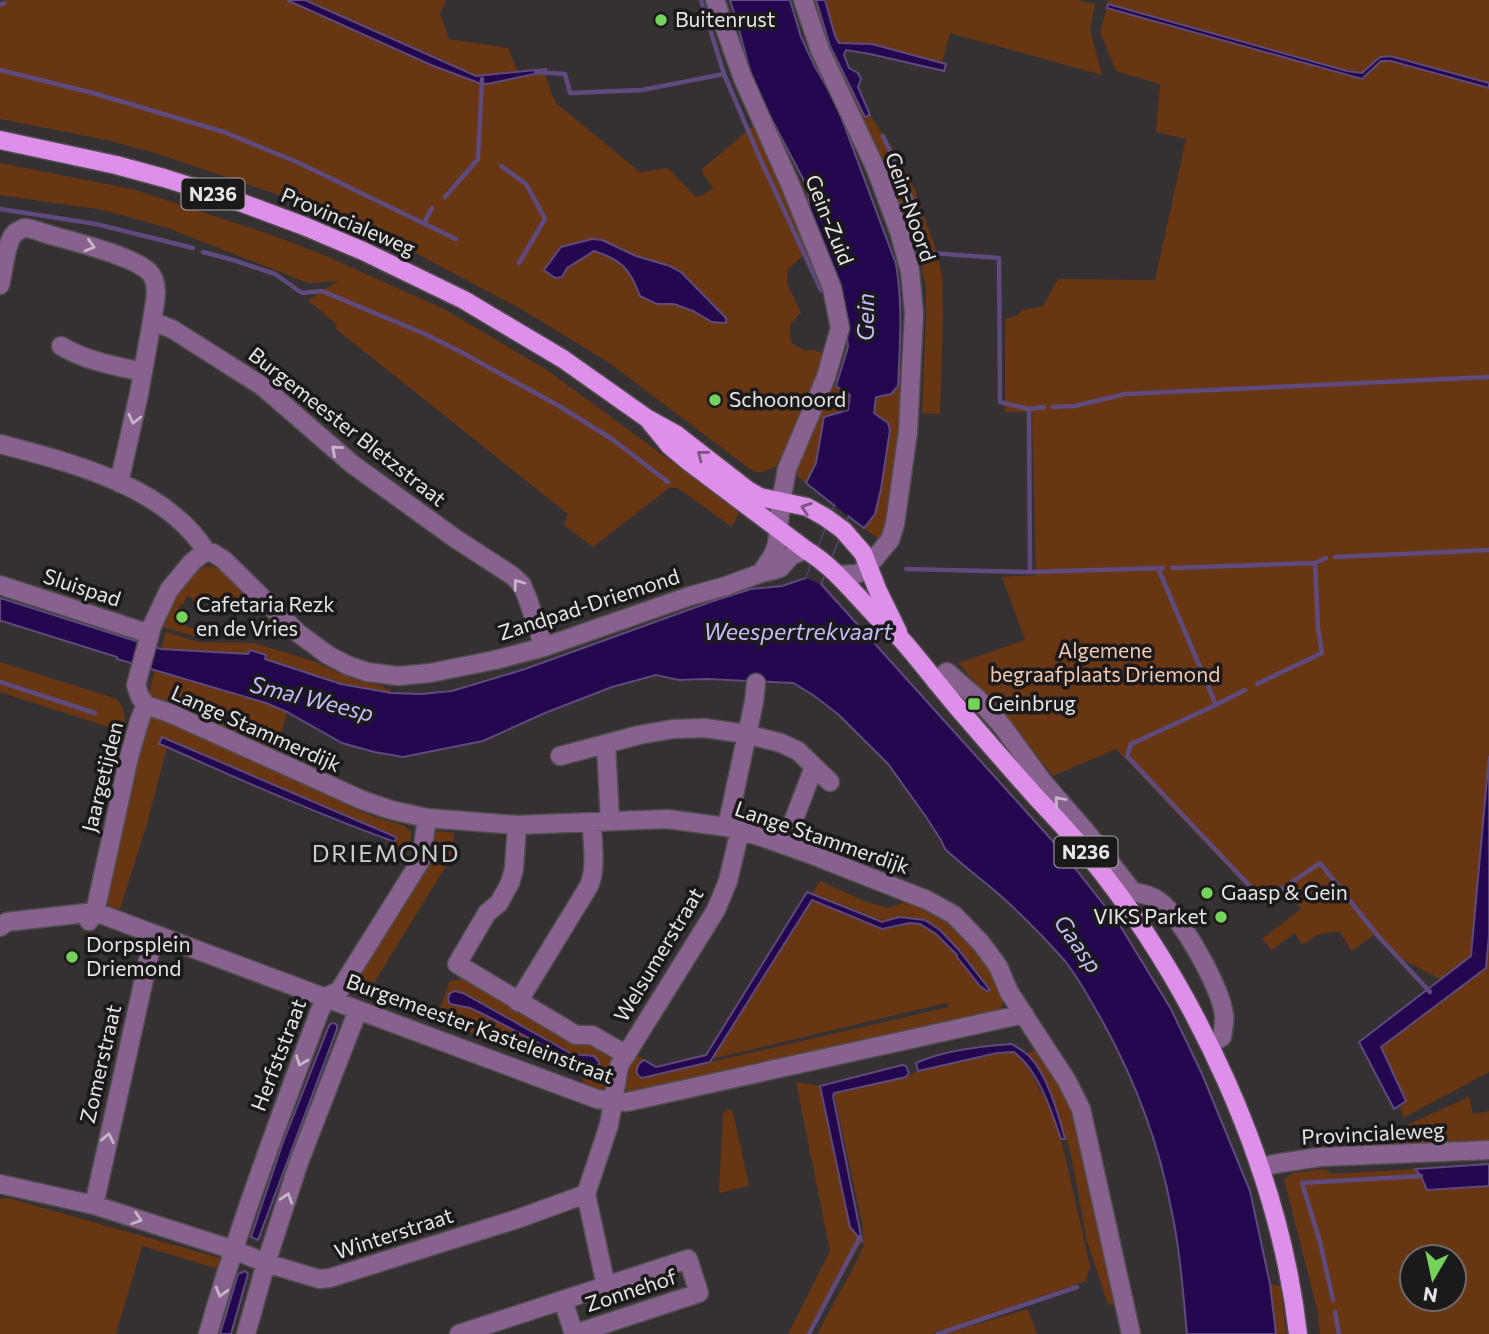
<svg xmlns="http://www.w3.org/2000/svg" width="1489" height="1334" viewBox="0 0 1489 1334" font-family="Commissioner,sans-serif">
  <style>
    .green { fill: #693614; fill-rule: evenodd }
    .water { fill: #23084f; stroke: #5e4a7c; stroke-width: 2 }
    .pier { fill: #353032 }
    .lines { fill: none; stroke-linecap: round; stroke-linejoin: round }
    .stream { stroke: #5e4a7c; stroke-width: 4.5 }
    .minor-casing { stroke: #514d4f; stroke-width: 21 }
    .major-casing { stroke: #514d4f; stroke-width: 21 }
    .minor { stroke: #88628e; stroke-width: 18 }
    .major { stroke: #dd8fea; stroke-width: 18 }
    .oneway { stroke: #c6b6c7 }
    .oneway2 { stroke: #7c5482 }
    .poi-dot { fill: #75d25b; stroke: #1b191a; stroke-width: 2.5 }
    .labels { text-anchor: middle; stroke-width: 7; stroke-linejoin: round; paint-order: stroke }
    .shield { fill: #1b191a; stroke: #aaa7a8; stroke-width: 2 }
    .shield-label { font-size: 19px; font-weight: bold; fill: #e7e4e5 }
    .poi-label { font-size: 21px; fill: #e7e4e5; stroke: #1b191a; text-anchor: start }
    .street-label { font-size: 21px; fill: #e7e4e5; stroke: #1b191a }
    .park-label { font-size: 21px; fill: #f3c9b1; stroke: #1b191a }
    .water-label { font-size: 23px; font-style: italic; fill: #c7bcfb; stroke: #1b191a }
    .quarter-label { font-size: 24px; letter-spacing: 2px; fill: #cfcacc; stroke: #1b191a }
  </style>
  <rect width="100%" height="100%" fill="#353032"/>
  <path class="green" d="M5,0H288L431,65L487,84L544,72L553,97L557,104L640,172L668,168L696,197L703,195L713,188L701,170L759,121L812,248L788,269L787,283L801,313C789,324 788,327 792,343L805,351L813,350L834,356L828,377L775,467L762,472H754L608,362L521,309L393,241L306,204L152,152L106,140L0,119V6L6,3ZM592,239L602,240L636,256L670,266L681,272L726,318L712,322L693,311L674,304H657L640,296C630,269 622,260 594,251L567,268L562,277L544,270L582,241Z
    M305,0H446L440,14L449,39L508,48L518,72L477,76Z
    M806,0H816L830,46L865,117L870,115L900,160L915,190L937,253L942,276L943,315L940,414L922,413L926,316V288L920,258L820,41Z
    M825,0H1077L1095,4L1090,29L1102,75L950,33L942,63L872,44L839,43L835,36Z
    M1109,0H1489V83L1416,63L1380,57L1362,73L1347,71L1108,4Z
    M1107,8L1362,79L1381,61H1391L1489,88V756L1471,956L1440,979L1401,959L1374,935L1352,951L1339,931L1317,935L1303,945L1294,933L1272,950L1262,939L1301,909L1286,889L1264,905L1116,749L1053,776L1018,731L958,663L1025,640L1002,577L1036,575L1032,412H1005V319L1017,316L1022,310L1043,306L1058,279L1155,280L1186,139L1156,132L1160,84L1116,71L1100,32Z
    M0,163L132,189L269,234L324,255L444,309L547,370L679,467L707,483L739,513L732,527L678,488H669L593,547L564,525L568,514L336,329L337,325L308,300L338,281L308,283L165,227L103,210L0,195Z
    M899,359L907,404L888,527L880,540L864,528L875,514L881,489L890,430L888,423L874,413L876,397C903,391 898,383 899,359Z
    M832,385L850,395L848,411L824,417L816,463L806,483L793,473Z
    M211,566L221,570L255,600L204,597L203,603L192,601L193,598L186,596L184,604H181L174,621L197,630V637L160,626C170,603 184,568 211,566Z
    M166,632L198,642L254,643L316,662L337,672L359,681L383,686L384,688L390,690L391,693L341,684L264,659L265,655L250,651L249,654L161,649Z
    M0,662L117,699C125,710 126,719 124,732L0,692Z
    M155,669L266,703L287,712L277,751L177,706L151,698L149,695Z
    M147,718H162L322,791L351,807L372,816L405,826L411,832L410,852L392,848L395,842V837L162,737L159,744L167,747L147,824L117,918L110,911L107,899L136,748Z
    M437,831L454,833L453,851L444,869L364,999C348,990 358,991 354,979L433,836Z
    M820,881L869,903L889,908L906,901L941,915L958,927L998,979L1005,1001L998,1012L630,1094C620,1085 627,1071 629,1058L641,1057L644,1060L641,1061L642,1078L949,1007L946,1003L712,1059L812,900L882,929L909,923L920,924L936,934L957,954V958L980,986L988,988L958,949L940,930L925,920L899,917L882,922L812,894Z
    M1489,935V1072L1403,1118L1400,1105L1406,1100L1381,1047L1486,968Z
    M466,979L592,1044L612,1057C612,1072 615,1081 601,1090L585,1086L580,1071L436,1020L450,981ZM450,993H463L572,1054L581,1056L586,1055L599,1068L597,1079H591L584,1068L575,1062L481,1013L470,1008L451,1004L448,999Z
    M1041,1049L1069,1107L1075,1110L1072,1115L1094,1214L1116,1294L1122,1302L1108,1305L1087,1241L1071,1155L1056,1107L1043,1076L1033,1059L1026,1053Z
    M1018,1050L1057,1121L1090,1266L1086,1281L932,1334H817L852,1270L864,1245L862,1223L834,1093L906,1077L918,1071L997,1053L1014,1052Z
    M796,1082L820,1086L850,1227L862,1241L810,1334H788L830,1251Z
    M1469,1097L1473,1114L1489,1111V1145L1368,1151L1405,1126Z
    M728,1109L733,1112L749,1186L719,1193L723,1113Z
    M1324,1169L1332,1174L1415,1169L1421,1176L1427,1190L1489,1186V1334H1320L1318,1313L1284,1179L1293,1173ZM1412,1257H1454V1299H1412Z
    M8,1198L220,1258L219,1269L142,1246L116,1334H0V1199Z
    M1270,1284L1281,1287L1286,1334H1276Z
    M1028,1309L1037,1334H944Z"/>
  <path class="water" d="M287,0H305L476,76L546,69L544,72L487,84L479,83L431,65Z
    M730,0H790L801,37L814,65L836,103L896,264C903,305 900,344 898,386L891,394L876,397L874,413L888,423L890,430L881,489L875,514L864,528L848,516L821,584L1059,848L1119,924L1171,1009L1202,1074L1250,1191L1270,1284L1276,1334H1187C1183,1292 1180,1249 1171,1208C1159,1144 1135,1081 1104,1024C1092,1003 1080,980 1065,961C1045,938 1024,917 1002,897C983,880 963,866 945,849L941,840L924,814L888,764L839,715L813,695L793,683L707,679L679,680L656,675L612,687L545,713L483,741L403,757L374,752L342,743L287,712L266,703L117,659V657L2,621L0,622V598L161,649L248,654L250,650L266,655L265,659L341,684L391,693L421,694L452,691L525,669L713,601L751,589L782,586L806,578L835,506L806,483L816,463L824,417L848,410L850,395L836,386L848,347L846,324L809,210L808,188L754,86L737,22Z
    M816,0H825L835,36L839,43L872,44L942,63L946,64L944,71L870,54L846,50L844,55L849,68L858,73L861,79L858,87L870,115L865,117L830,46Z
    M1108,4L1347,71L1362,73L1380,57L1390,56L1489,83V88L1391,61H1381L1362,79L1107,8Z
    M592,239L602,240L636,256L670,266L681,272L726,318V323L712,322L693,311L674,304H657L640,296C630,269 622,260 594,251L567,268L562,277L555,278L544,270L561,247Z
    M162,737L396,837L395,842C318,814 242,781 167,747L159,744Z
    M1489,756V935L1486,968L1381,1047L1406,1101L1394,1109L1359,1042L1471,956Z
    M807,892L882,922L899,917L925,920L940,930L958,949L990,990L987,991L980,986L957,957V955L936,934L920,924L909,923L882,929L812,900L710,1062L642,1078C633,1074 637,1064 644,1060L656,1067L706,1055Z
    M455,991L463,993L572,1054L594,1056L599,1062L597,1079H591L584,1068L575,1062L481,1013L470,1008L450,1004L448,999L450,993Z
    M334,1023L337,1025V1029L258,1240L251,1237L282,1145L328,1028L330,1024Z
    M1012,1044C1018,1048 1025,1052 1030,1057C1048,1076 1058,1114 1065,1139H1061C1051,1110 1039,1071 1014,1052L997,1053L918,1071L916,1063C944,1050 982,1046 1012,1044Z
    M902,1065L906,1066L909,1073L906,1077L834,1093L833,1096L862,1241L850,1227L820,1086Z
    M1489,1164V1186L1427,1190L1421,1176L1415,1169Z
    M245,1271L248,1274L231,1334H220L238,1274Z"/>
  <path class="pier" d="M835,506L848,516L820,584L806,578Z"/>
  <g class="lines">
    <path class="stream" d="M701,0L724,74L762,163L821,290
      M0,5L4,3
      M0,70L93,93L224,132L299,163L456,239
      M536,72L565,74L570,93L642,90L724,74
      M883,136L917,210L928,253
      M501,166L526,184L545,219L519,263
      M445,197L478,159L482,79
      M0,209L96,224L193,248
      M424,223L432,208
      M203,252L233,260L275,274L302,293L322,291L425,334L461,352L559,406L612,439L668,482
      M918,252L999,258L1000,402L1029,409L1044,407
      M1053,407L1075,406L1125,394L1489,377
      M1029,409L1030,572
      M1335,557L1489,550
      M1158,568L1216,705
      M1172,568L1315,563L1326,558
      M906,569L1030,572L1163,568
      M0,682L95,713
      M1257,684L1322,653L1318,628L1315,563
      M1245,690L1216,705L1131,744L1127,756L1264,901L1320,863L1378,936L1430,992
      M1333,1300L1320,1242L1302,1183L1421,1176
      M1335,1312L1339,1334
      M809,1334L860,1237
      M938,1334L1077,1287"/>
    <defs>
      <path id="minor" d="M715,0L742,76L790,184L832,288L840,328L826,377L787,469L781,502L777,544L773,555L761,573
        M803,0L820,50L876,169L899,231L910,271L914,313L908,432L895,524L890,540L864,571L856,574L838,575
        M0,285C4,270 5,243 15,233C16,232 22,229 24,228C32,228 43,233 50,235C72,241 138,257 151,274C160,287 154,306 152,321
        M61,346C86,361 115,366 143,372
        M0,444C71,463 164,485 206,551L213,553L224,560L298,633L328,655L347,665L367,672L398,676L430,673L495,660L544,647L690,596L726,586L761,573L774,570L780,568L792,555L806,550
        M119,483L139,394L152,321L172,329L262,386L352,464L456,539L513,576L522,585L527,597L544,647
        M0,585L150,634
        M935,681L947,672L979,700L1003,727L1043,782L1088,834L1133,892C1143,894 1151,895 1159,901C1182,918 1220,986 1224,1015C1225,1022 1223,1029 1222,1037L1209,1044
        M146,705L172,714L362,800L391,810L427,818L517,825L667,819L727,827L762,837L810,854L927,900L954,915L981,943L998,966L1009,992L1067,1081L1081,1109L1131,1334
        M146,705L140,697L136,685L152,626L169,590L192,562L206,551
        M606,745L610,821
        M560,756L639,735L673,729L705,728L746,734L781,743L798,751L830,782
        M517,825L514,869L510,883L499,903L487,913L457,964L576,1035H592L625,1054
        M727,827L754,702L756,683
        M784,845L814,767
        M89,921L95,912L129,757L140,719L146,705
        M0,927L7,922L15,921L95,912L597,1099L627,1102L1024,1014
        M518,1002L589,886C597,867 592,844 592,823
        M1260,1168L1274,1164L1320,1157L1489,1150
        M0,1184L94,1205L234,1250L266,1263L319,1279L330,1278L520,1218L586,1194L609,1125L619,1066L716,910L728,881L740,830
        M586,1194L606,1286
        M94,1205L154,934
        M208,1334C239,1225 279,1119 319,1013L326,997L339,991L421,860L427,818
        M246,1334L266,1263L299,1162L358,1010
        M459,1334L688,1259L699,1293L574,1334L563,1300"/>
      <path id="major" d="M0,140L116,165L164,178L237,201L304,226L363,251L464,300L563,359L648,419L677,435L749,491L760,497L807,507L825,517L843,530L863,553L878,591L898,632
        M648,419L670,446L688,461L806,550C834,567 853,592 875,615C883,624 894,631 902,640C922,663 940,687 959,709C985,739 1010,768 1036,797C1054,816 1072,835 1089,856C1195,986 1279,1166 1298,1334"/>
    </defs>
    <use href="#minor" class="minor-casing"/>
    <use href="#major" class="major-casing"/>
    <use href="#minor" class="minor"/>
    <use href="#major" class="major"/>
  </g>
  <defs><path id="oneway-chevron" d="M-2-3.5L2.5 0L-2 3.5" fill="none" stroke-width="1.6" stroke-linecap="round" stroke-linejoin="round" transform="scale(1.75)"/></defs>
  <g class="oneway">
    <use href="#oneway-chevron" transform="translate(90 246) rotate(16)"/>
    <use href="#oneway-chevron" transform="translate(134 419) rotate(103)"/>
    <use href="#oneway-chevron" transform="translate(336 450) rotate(-139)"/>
    <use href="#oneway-chevron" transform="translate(518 584) rotate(-126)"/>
    <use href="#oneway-chevron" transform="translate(1059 801) rotate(-131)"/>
    <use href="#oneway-chevron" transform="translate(301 1061) rotate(111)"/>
    <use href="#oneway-chevron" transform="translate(108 1138) rotate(-78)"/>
    <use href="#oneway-chevron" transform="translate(287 1198) rotate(-72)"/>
    <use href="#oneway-chevron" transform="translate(137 1219) rotate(18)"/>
    <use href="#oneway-chevron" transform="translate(221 1292) rotate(106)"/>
  </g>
  <g class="oneway2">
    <use href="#oneway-chevron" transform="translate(702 455) rotate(-142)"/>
    <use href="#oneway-chevron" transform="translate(806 508) rotate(-161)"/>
  </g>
  <g class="poi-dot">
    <circle cx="661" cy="20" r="7"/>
    <circle cx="715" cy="400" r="7"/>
    <circle cx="182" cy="617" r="7"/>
    <rect x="967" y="697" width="14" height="14" rx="3.5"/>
    <circle cx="1207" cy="893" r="7"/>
    <circle cx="1221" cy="917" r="7"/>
    <circle cx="72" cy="957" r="7"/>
  </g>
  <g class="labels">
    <g class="shield">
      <rect x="181.5" y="178.5" width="63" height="31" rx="5"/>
      <rect x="1054.5" y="836.5" width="63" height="31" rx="5"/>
    </g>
    <g class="shield-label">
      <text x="213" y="201">N236</text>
      <text x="1086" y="859">N236</text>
    </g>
    <g class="poi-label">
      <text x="675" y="27">Buitenrust</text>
      <text x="729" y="407">Schoonoord</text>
      <text x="196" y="612">Cafetaria Rezk<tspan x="196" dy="24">en de Vries</tspan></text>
      <text x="988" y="711">Geinbrug</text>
      <text x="1221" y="900">Gaasp &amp; Gein</text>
      <text x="1207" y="924" text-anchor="end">VIKS Parket</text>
      <text x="86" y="952">Dorpsplein<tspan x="86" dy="24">Driemond</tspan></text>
    </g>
    <g class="street-label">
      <text transform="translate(910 207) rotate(71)" y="7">Gein-Noord</text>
      <text transform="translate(829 220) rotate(68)" y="7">Gein-Zuid</text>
      <text transform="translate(348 222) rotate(23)" y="7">Provincialeweg</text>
      <text transform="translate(347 427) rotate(38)" y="7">Burgemeester Bletzstraat</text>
      <text transform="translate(82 588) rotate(18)" y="7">Sluispad</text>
      <text transform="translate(589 605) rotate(-18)" y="7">Zandpad-Driemond</text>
      <text transform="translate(256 729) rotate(24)" y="7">Lange Stammerdijk</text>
      <text transform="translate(103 777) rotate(-76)" y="7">Jaargetijden</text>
      <text transform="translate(822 838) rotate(19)" y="7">Lange Stammerdijk</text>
      <text transform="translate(659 955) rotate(-59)" y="7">Welsumerstraat</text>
      <text transform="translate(480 1029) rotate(20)" y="7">Burgemeester Kasteleinstraat</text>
      <text transform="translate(279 1055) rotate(-69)" y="7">Herfststraat</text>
      <text transform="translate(101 1064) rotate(-77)" y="7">Zomerstraat</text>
      <text transform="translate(1373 1134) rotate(-3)" y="7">Provincialeweg</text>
      <text transform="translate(394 1234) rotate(-18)" y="7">Winterstraat</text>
      <text transform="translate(631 1291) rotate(-18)" y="7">Zonnehof</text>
    </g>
    <g class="park-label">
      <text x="1105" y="658">Algemene<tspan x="1105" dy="24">begraafplaats Driemond</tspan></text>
    </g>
    <g class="water-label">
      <text transform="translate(866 317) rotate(-90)" y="8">Gein</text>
      <text x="798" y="640">Weespertrekvaart</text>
      <text transform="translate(312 699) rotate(14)" y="8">Smal Weesp</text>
      <text transform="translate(1078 944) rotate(55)" y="8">Gaasp</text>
    </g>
    <g class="quarter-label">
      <text x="386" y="862">DRIEMOND</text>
    </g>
  </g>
  <g transform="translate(1433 1278) rotate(189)"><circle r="33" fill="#1b191a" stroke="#6d6a6b" stroke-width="2"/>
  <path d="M0-5L12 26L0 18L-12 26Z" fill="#75d25b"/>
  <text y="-10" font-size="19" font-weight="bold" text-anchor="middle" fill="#e7e4e5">N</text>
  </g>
</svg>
